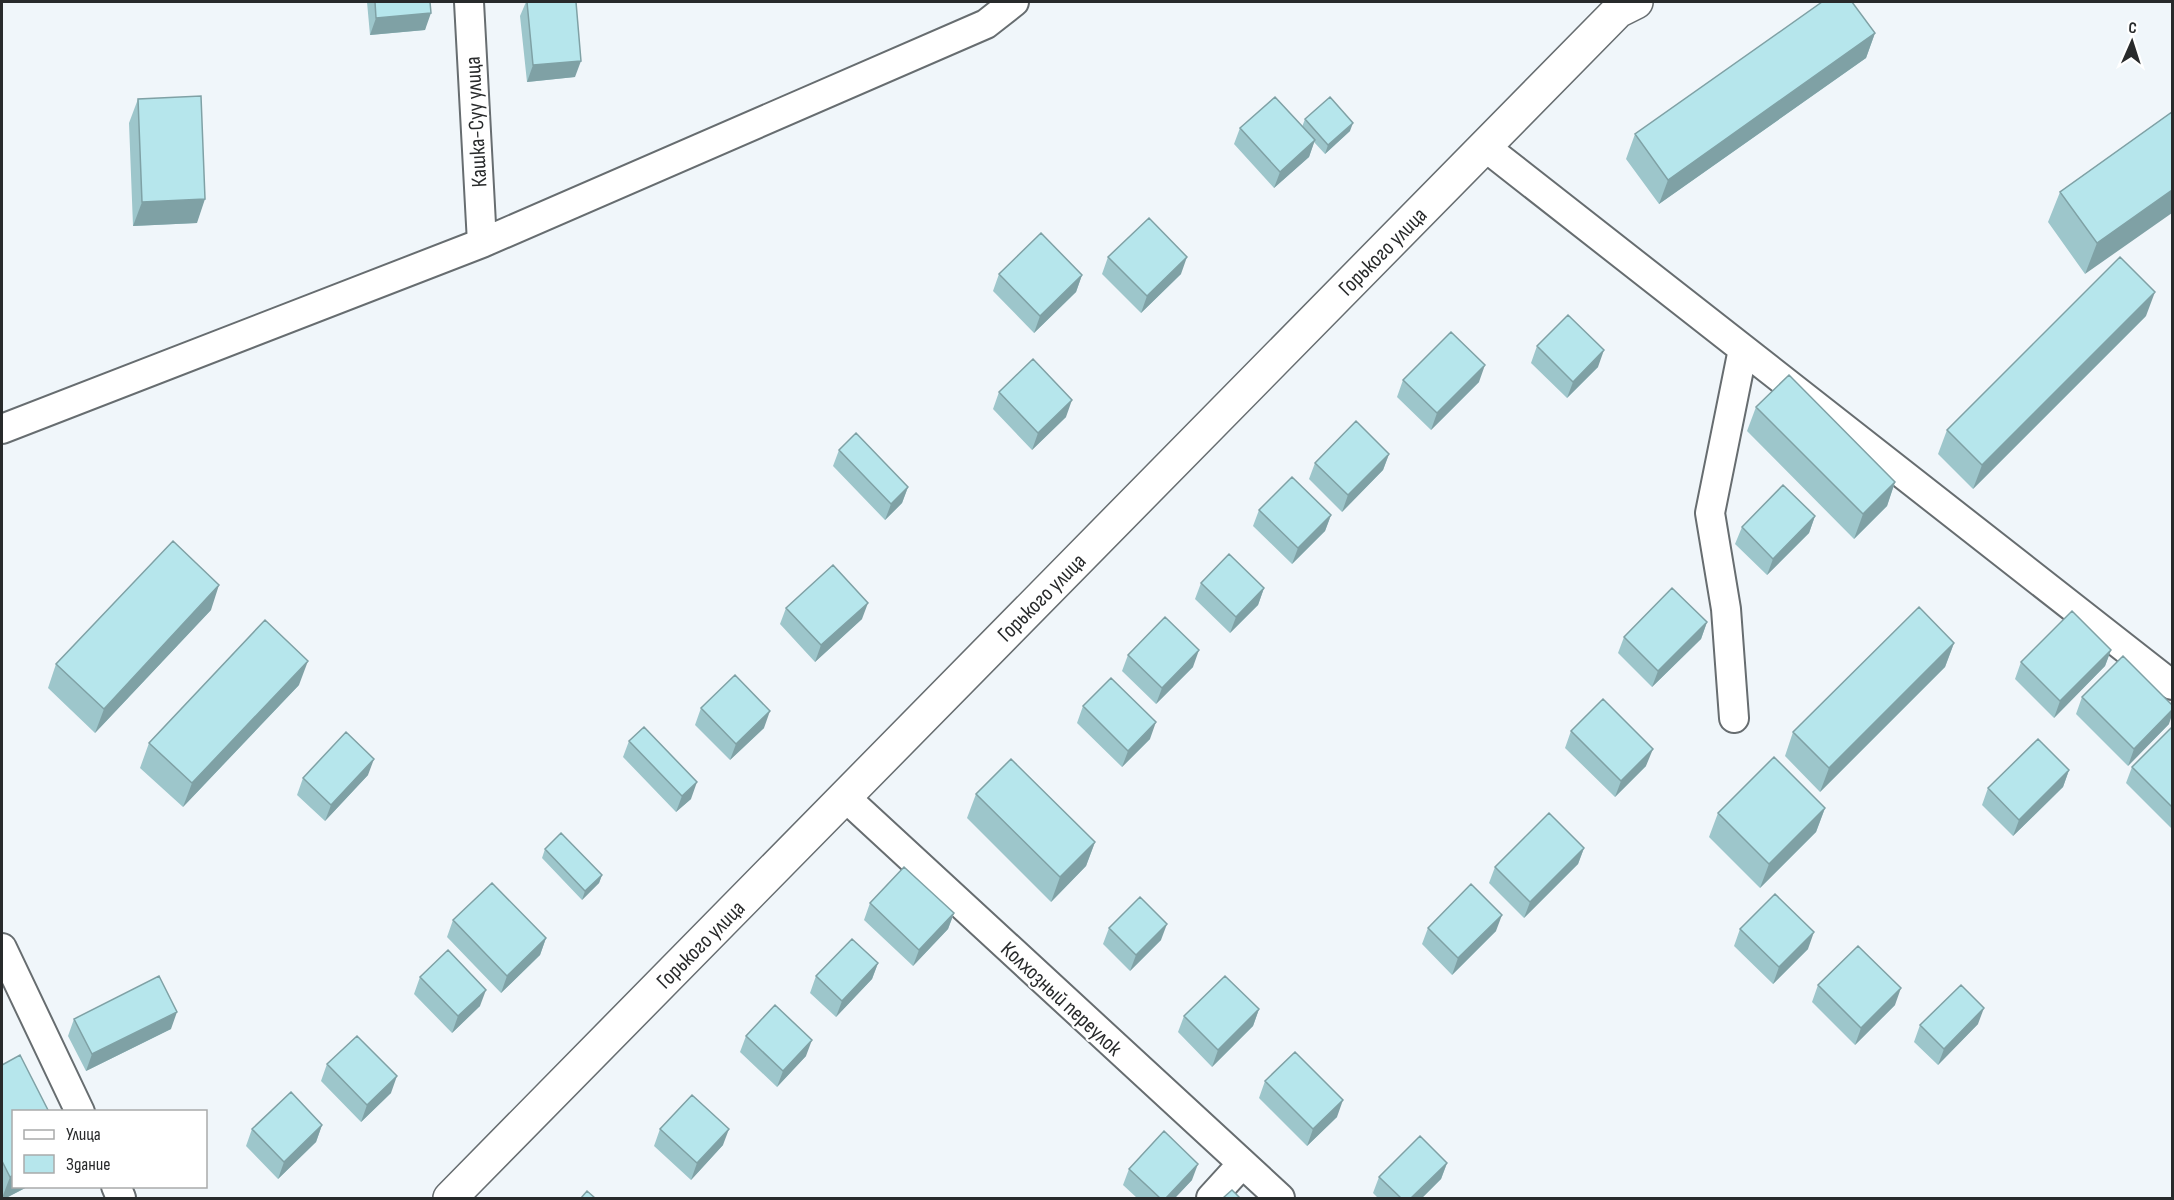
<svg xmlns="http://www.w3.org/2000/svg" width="2174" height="1200" viewBox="0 0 2174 1200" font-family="'Sofia Sans Condensed',sans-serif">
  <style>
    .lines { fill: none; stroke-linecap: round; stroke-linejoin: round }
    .street-casing { stroke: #676d70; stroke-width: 32 }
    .secondary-casing { stroke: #676d70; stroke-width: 36 }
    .street { stroke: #fff; stroke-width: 28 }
    .secondary { stroke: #fff; stroke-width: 33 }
    .wall { fill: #9dc6cb }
    .shaded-wall { fill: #7fa1a5 }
    .building { fill: #b6e6ec; stroke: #7fa1a5; stroke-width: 1.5 }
    .labels { text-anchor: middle; stroke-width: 4.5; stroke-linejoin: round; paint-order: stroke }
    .street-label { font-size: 22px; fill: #282a2b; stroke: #fff }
  </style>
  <rect width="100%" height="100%" fill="#f0f6fa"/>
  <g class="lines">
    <defs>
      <path id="street" d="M469,2L482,243
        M1484,146L2172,685
        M2,429L482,243L986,24L1014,2
        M1734,718L1726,609L1710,513L1743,349
        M845,797L1280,1198
        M2,948L80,1112
        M116,1186L121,1198
        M1211,1198L1242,1164"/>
      <path id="secondary" d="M450,1198L1618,11L1636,2"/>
    </defs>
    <use href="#street" class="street-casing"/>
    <use href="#secondary" class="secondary-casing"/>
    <use href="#street" class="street"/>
    <use href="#secondary" class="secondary"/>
  </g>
  <path class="wall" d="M367,2H430L425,30L370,35Z
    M526,2H576L575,77L527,82L520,16Z
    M1875,33L1866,58L1659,204L1626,159L1635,134Z
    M138,99L197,223L133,226L129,123Z
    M2172,112L2085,274L2048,222L2060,192Z
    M1305,119L1350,131L1325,154L1314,142L1309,157L1274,188L1234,144L1240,128L1302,127Z
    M1108,257L1181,274L1141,313L1102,274Z
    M999,274L1082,275L1076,292L1034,333L993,291Z
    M2146,316L1973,489L1938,454L1947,430Z
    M1537,346L1598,367L1567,398L1531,363Z
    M1403,380L1479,382L1431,430L1397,397Z
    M999,392L1066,417L1032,450L993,409Z
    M1756,407L1895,482L1887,506L1854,539L1747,431Z
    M839,450L908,487L902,503L885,520L833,466Z
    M1389,454L1383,470L1342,512L1309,479L1315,463Z
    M1259,510L1331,515L1325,531L1292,564L1253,526Z
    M1815,516L1809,533L1767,575L1735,544L1742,527Z
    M1201,583L1264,588L1258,605L1230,633L1195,599Z
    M786,608L862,619L815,662L780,624Z
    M211,610L95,733L48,688L56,664Z
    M1707,622L1701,639L1652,687L1618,653L1624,637Z
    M1954,643L1945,667L1820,792L1785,756L1793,732Z
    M2111,650L2105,666L2054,718L2015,679L2021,662Z
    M1128,655L1193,667L1156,704L1122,671Z
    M299,685L183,807L140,768L149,743Z
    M2082,697L2169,724L2128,766L2076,714Z
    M1083,706L1150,739L1122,767L1077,723Z
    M701,708L764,728L730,760L695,725Z
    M2172,727V829L2126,783L2132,767Z
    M1571,731L1646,766L1615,797L1565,748Z
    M629,741L691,799L676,812L623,757Z
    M2069,770L2063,787L2013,836L1982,805L1988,788Z
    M368,775L325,821L297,795L303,778Z
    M976,794L1095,842L1086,866L1051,902L967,818Z
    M1825,808L1816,832L1760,888L1709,837L1718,813Z
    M1584,848L1578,864L1524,918L1489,883L1495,867Z
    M545,849L602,875L599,883L582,900L542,858Z
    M870,903L954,913L948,929L913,966L864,920Z
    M453,920L546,938L540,955L501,993L447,937Z
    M1109,928L1161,940L1130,971L1103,944Z
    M1428,928L1496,931L1452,975L1422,944Z
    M1740,929L1808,949L1773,984L1734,946Z
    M878,963L872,979L836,1017L810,993L816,976Z
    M420,977L480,1006L452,1033L414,994Z
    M1818,985L1895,1005L1855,1045L1812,1002Z
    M1259,1009L1253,1026L1212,1067L1178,1032L1184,1016Z
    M74,1019L171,1029L86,1071L68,1036Z
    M1978,1024L1938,1065L1914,1042L1920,1025Z
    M746,1036L806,1056L777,1087L740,1052Z
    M327,1064L391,1093L361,1122L321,1081Z
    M2,1065L14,1186H29L6,1198H2Z
    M1265,1081L1337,1117L1307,1146L1259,1098Z
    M322,1125L316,1142L278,1179L246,1146L252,1129Z
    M660,1129L723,1145L691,1180L654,1146Z
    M1447,1163L1441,1179L1422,1198H1378L1373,1193L1379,1177Z
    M1129,1169L1192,1180L1175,1198H1137L1123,1185Z"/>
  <path class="shaded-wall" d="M431,13L425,30L370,35L376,18Z
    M1875,33L1866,58L1659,204L1668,180Z
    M581,61L575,77L527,82L533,65Z
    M1353,123L1350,131L1325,154L1328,145Z
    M1315,140L1309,157L1274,188L1280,172Z
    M2172,190V213L2085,274L2097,243Z
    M205,199L197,223L133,226L142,202Z
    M1187,257L1181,274L1141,313L1147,296Z
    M1082,275L1076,292L1034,333L1040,316Z
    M2155,292L2146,316L1973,489L1982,465Z
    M1604,350L1598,367L1567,398L1573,382Z
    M1485,365L1479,382L1431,430L1437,413Z
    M1072,400L1066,417L1032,450L1038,433Z
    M1389,454L1383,470L1342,512L1348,495Z
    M1895,482L1887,506L1854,539L1863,514Z
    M908,487L902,503L885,520L891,504Z
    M1331,515L1325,531L1292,564L1298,548Z
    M1815,516L1809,533L1767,575L1773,559Z
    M219,585L211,610L95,733L104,709Z
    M1264,588L1258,605L1230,633L1236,617Z
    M868,603L862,619L815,662L821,645Z
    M1707,622L1701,639L1652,687L1658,671Z
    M1954,643L1945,667L1820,792L1829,768Z
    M1199,650L1193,667L1156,704L1162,688Z
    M2111,650L2105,666L2054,718L2060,701Z
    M308,661L299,685L183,807L192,783Z
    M2172,710V715L2169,724L2128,766L2134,749Z
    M770,711L764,728L730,760L736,744Z
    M1156,722L1150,739L1122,767L1128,751Z
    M1653,749L1646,766L1615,797L1621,781Z
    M374,759L368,775L325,821L331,805Z
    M2069,770L2063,787L2013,836L2019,820Z
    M697,782L691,799L676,812L682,796Z
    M1825,808L1816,832L1760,888L1769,864Z
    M1095,842L1086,866L1051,902L1060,877Z
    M1584,848L1578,864L1524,918L1530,902Z
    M602,875L599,883L582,900L585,891Z
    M954,913L948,929L913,966L919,950Z
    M1502,915L1496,931L1452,975L1458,958Z
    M1167,924L1161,940L1130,971L1136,955Z
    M1814,932L1808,949L1773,984L1779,967Z
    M546,938L540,955L501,993L507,976Z
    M878,963L872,979L836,1017L842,1001Z
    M1901,988L1895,1005L1855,1045L1861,1028Z
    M486,990L480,1006L452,1033L458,1016Z
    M1984,1008L1978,1024L1938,1065L1944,1049Z
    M1259,1009L1253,1026L1212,1067L1218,1050Z
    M177,1012L171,1029L86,1071L92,1054Z
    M812,1040L806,1056L777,1087L783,1071Z
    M397,1076L391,1093L361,1122L367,1105Z
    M1343,1100L1337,1117L1307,1146L1313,1129Z
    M322,1125L316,1142L278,1179L284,1162Z
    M729,1129L723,1145L691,1180L697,1163Z
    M1447,1163L1441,1179L1422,1198H1411Z
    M1198,1164L1192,1180L1175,1198H1166Z
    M14,1175V1186H29L6,1198H2L10,1177Z"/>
  <path class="building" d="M375,2H430L431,13L376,18Z
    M527,2H576L581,61L533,65Z
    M1822,2H1852L1875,33L1668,180L1635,134Z
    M201,96L205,199L142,202L138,99Z
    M1275,97L1315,140L1280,172L1240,128Z
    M1330,97L1353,123L1328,145L1305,119Z
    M2172,112V190L2097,243L2060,192Z
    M1149,218L1187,257L1147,296L1108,257Z
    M1041,233L1082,275L1040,316L999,274Z
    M2120,257L2155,292L1982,465L1947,430Z
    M1568,315L1604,350L1573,382L1537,346Z
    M1451,332L1485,365L1437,413L1403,380Z
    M1033,359L1072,400L1038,433L999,392Z
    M1789,375L1895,482L1863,514L1756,407Z
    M1356,421L1389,454L1348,495L1315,463Z
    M856,433L908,487L891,504L839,450Z
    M1292,477L1331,515L1298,548L1259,510Z
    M1783,485L1815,516L1773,559L1742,527Z
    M173,541L219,585L104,709L56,664Z
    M1229,554L1264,588L1236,617L1201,583Z
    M833,565L868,603L821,645L786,608Z
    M1672,588L1707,622L1658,671L1624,637Z
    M1919,607L1954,643L1829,768L1793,732Z
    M2072,611L2111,650L2060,701L2021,662Z
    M1165,617L1199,650L1162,688L1128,655Z
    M265,620L308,661L192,783L149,743Z
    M2123,656L2172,705V710L2134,749L2082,697Z
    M735,675L770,711L736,744L701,708Z
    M1111,678L1156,722L1128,751L1083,706Z
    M1603,699L1653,749L1621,781L1571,731Z
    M644,727L697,782L682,796L629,741Z
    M2172,727V807L2132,767Z
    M346,732L374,759L331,805L303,778Z
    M2038,739L2069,770L2019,820L1988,788Z
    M1774,757L1825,808L1769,864L1718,813Z
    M1011,759L1095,842L1060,877L976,794Z
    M1549,813L1584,848L1530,902L1495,867Z
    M561,833L602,875L585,891L545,849Z
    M904,867L954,913L919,950L870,903Z
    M492,883L546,938L507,976L453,920Z
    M1471,884L1502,915L1458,958L1428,928Z
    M1775,894L1814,932L1779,967L1740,929Z
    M1140,897L1167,924L1136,955L1109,928Z
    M852,939L878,963L842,1001L816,976Z
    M1858,946L1901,988L1861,1028L1818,985Z
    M448,950L486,990L458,1016L420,977Z
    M159,976L177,1012L92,1054L74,1019Z
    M1225,976L1259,1009L1218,1050L1184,1016Z
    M1961,985L1984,1008L1944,1049L1920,1025Z
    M775,1005L812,1040L783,1071L746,1036Z
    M357,1036L397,1076L367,1105L327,1064Z
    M1295,1052L1343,1100L1313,1129L1265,1081Z
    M20,1055L49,1112H14V1175L10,1177L2,1161V1065Z
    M291,1092L322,1125L284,1162L252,1129Z
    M692,1095L729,1129L697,1163L660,1129Z
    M1164,1131L1198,1164L1166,1198H1160L1129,1169Z
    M1420,1136L1447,1163L1411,1198H1401L1379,1177Z
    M1232,1190L1240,1198H1223Z
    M587,1191L595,1198H581Z"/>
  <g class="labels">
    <g class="street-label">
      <text transform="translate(475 122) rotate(-93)" y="8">Кашка-Суу улица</text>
      <text transform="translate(1382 251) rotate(-45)" y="8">Горького улица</text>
      <text transform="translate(1041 597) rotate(-45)" y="8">Горького улица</text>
      <text transform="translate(700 944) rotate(-45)" y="8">Горького улица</text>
      <text transform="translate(1062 998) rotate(43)" y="8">Колхозный переулок</text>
    </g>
  </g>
  <rect width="2174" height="1200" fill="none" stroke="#282a2b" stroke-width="6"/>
  <rect x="12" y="1110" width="195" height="78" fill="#ffffff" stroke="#a9aaaa" stroke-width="1.5"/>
  <rect x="24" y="1130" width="30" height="9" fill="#ffffff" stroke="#a9aaaa" stroke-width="1.5"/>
  <text x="66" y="1140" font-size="18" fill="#282a2b">Улица</text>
  <rect x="24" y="1155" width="30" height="18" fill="#b6e6ec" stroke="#a9aaaa" stroke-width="1.5"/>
  <text x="66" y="1170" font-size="18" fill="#282a2b">Здание</text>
  <g transform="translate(2132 42) rotate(3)" stroke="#ffffff" stroke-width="4.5" paint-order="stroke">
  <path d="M0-4.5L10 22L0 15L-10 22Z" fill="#282a2b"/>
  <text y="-9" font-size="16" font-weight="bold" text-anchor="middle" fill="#282a2b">С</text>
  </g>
</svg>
